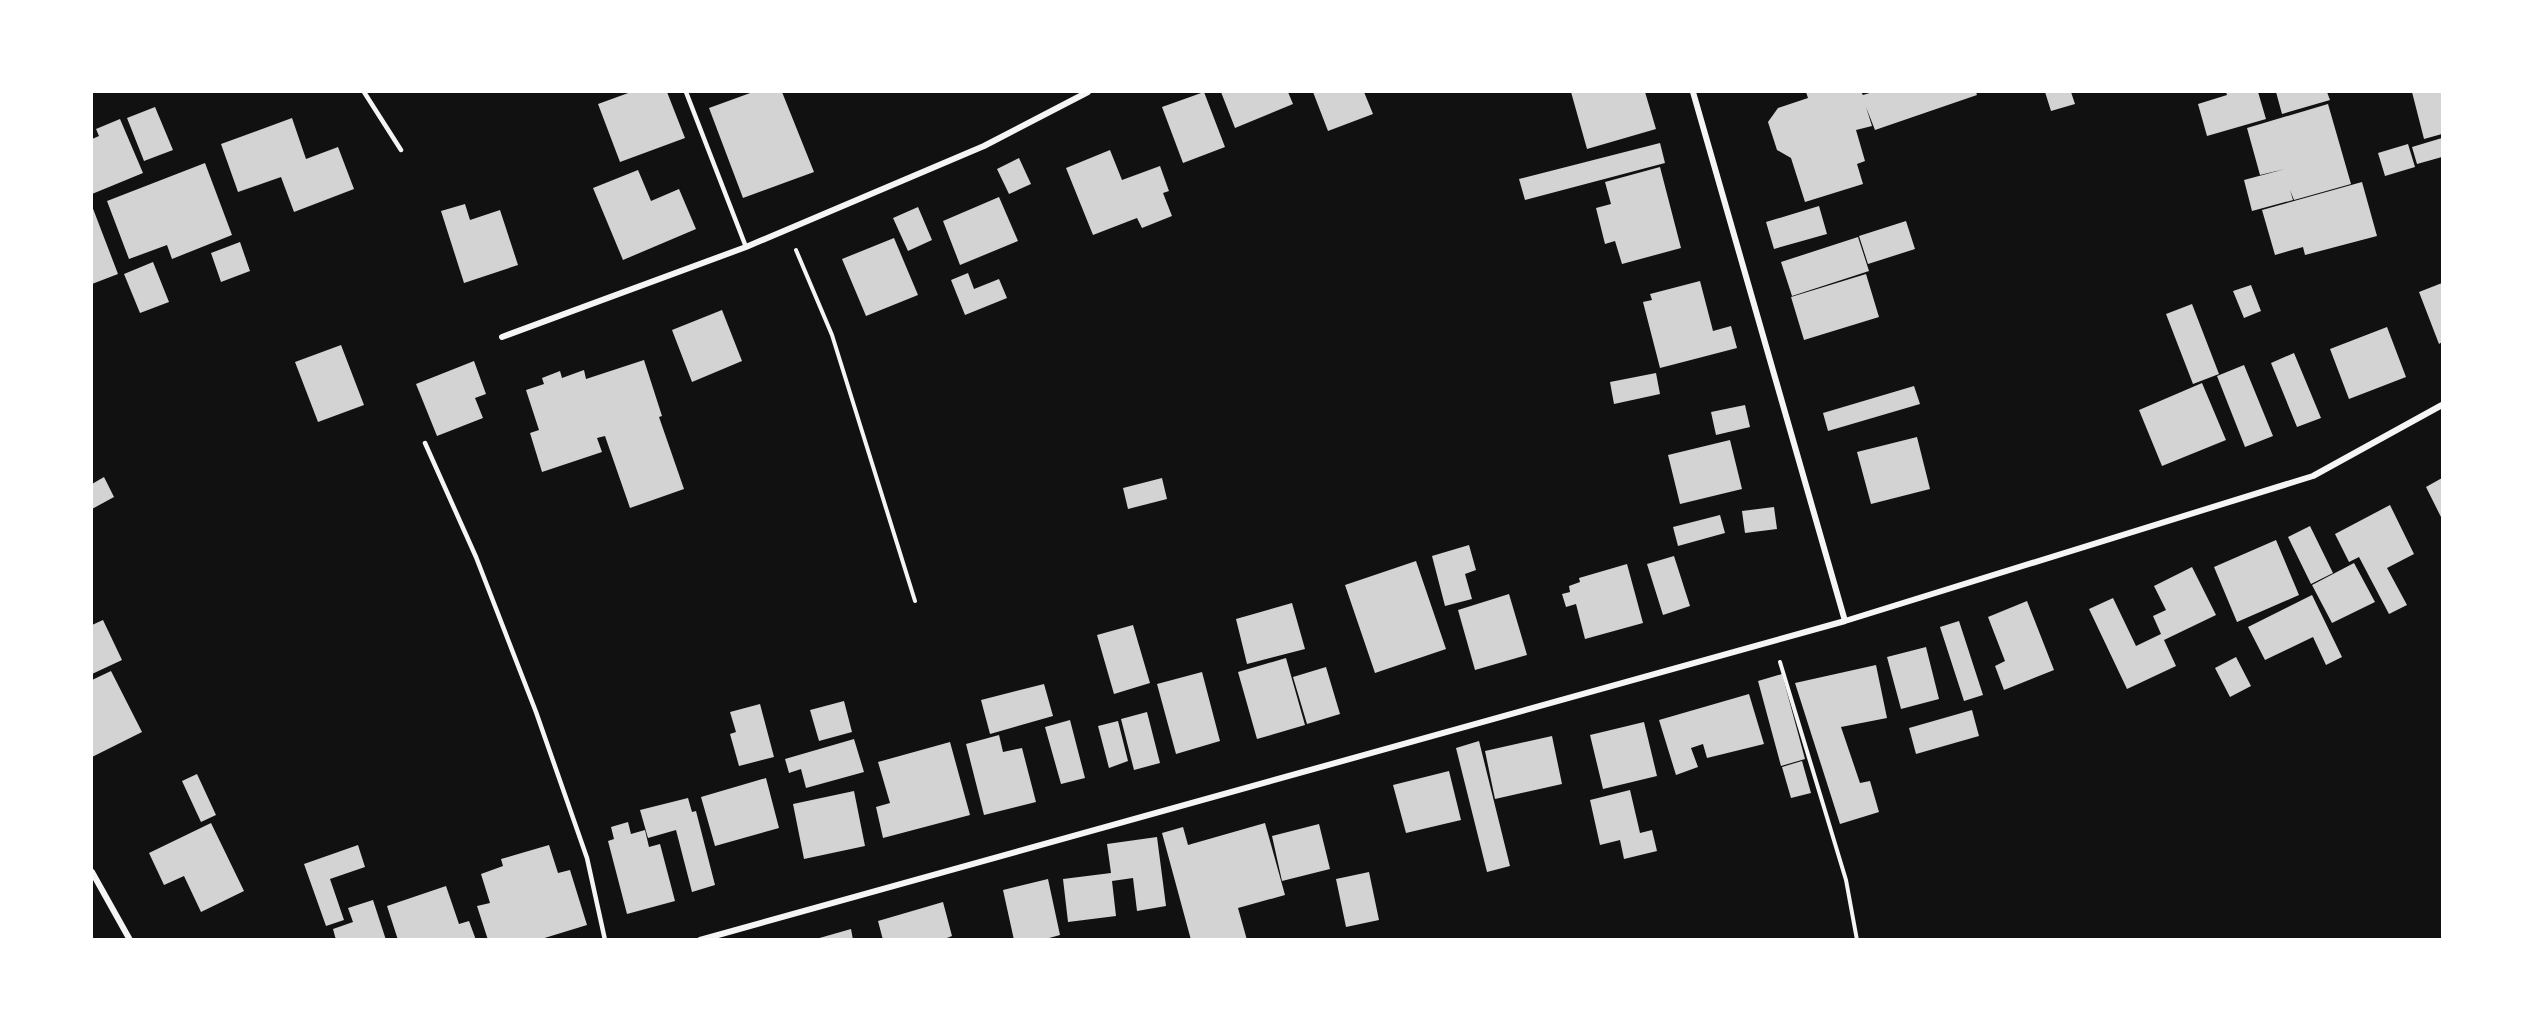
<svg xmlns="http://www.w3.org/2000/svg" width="2534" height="1031" viewBox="0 0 2534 1031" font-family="'Work Sans',sans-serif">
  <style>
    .building { fill: #d3d3d3 }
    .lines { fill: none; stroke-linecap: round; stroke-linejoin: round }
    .path { stroke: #f5f5f5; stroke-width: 4 }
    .service { stroke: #f5f5f5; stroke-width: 4.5 }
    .minor { stroke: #f5f5f5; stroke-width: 6 }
  </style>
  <rect width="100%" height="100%" fill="#111"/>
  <path class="building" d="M631,92H667L685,138L620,162L598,104Z
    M753,92H782L814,172L743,198L709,108Z
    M1204,92L1225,147L1183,163L1162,107Z
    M1221,92H1288L1293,104L1235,128Z
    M1313,92H1364L1373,114L1328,131Z
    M1571,92H1645L1656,129L1587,149Z
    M1806,92H1861L1863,95L1873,92H1976L1977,95L1875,130L1866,107L1872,126L1856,130L1865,161L1857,164L1863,184L1805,202L1791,158L1777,150L1768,122L1778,108L1808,98Z
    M2045,92H2071L2075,104L2051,111Z
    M2226,92H2258L2266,119L2207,136L2198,104L2227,95Z
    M2276,92H2327L2330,100L2282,114Z
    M2412,92H2442V134L2424,139Z
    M2328,104L2351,184L2294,200L2290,190L2293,200L2252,211L2244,180L2285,169L2260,175L2247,128Z
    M155,107L173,150L144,161L127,118Z
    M292,118L306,159L338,147L354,189L294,212L281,177L238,192L221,144Z
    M120,119L143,173L92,194V139L99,136L96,129Z
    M2442,138V157L2417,164L2412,147Z
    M1660,143L1665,163L1525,200L1519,179Z
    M2408,144L2415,167L2385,176L2378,153Z
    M1110,150L1122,180L1160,166L1169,191L1163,193L1172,216L1142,228L1137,218L1093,235L1066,168Z
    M1019,158L1031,184L1009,194L997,169Z
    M205,163L232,235L172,259L167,245L129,259L107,201Z
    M1660,167L1681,248L1622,264L1615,241L1605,244L1596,208L1611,204L1605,182Z
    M638,170L651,201L679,189L696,229L623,260L593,188Z
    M2362,182L2377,236L2305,255L2303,247L2275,255L2262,210Z
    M999,197L1018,241L960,265L943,221Z
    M465,204L470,220L500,210L518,265L464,283L441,211Z
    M92,206L118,274L92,284Z
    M1819,206L1827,234L1774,249L1766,222Z
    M918,207L932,240L908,251L893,218Z
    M1906,221L1915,249L1868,264L1859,236Z
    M1858,237L1869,271L1792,296L1781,262Z
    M894,238L918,295L866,316L842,259Z
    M240,242L250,271L221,282L211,253Z
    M153,262L169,302L140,313L124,274Z
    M968,273L974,289L999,279L1007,298L965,315L951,280Z
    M1866,274L1879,317L1804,340L1791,297Z
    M1700,281L1713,331L1731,326L1737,348L1660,368L1643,302L1652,300L1650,294Z
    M2442,283V342L2439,344L2419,292Z
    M2251,285L2261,311L2244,318L2233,291Z
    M2192,304L2219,374L2193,384L2166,314Z
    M722,310L742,361L692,382L672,330Z
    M2387,327L2406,377L2349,399L2330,349Z
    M341,345L364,405L318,422L295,362Z
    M2294,353L2321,418L2297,427L2271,363Z
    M644,360L662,416L659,417L684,489L630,508L605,436L597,438L602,452L542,472L530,433L539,430L526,390L544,384L542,378L560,371L562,378L584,370L586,379Z
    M474,361L486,394L475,398L483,418L437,436L416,384Z
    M2244,365L2273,436L2245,447L2217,376Z
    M1656,373L1660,394L1614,404L1610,382Z
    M2202,383L2226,440L2162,466L2139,410Z
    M1914,386L1920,404L1828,431L1823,413Z
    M1745,405L1750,427L1716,435L1711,412Z
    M1917,437L1930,489L1871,504L1857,452Z
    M1730,440L1742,489L1680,504L1668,455Z
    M104,477L114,497L92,509V484Z
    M1162,478L1167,499L1128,509L1123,488Z
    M2442,478V519L2426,487Z
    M2390,505L2414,554L2387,568L2407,605L2389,614L2359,557L2349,562L2335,534Z
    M1774,507L1777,529L1745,533L1742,511Z
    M1720,515L1725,533L1678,546L1673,527Z
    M2310,526L2333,573L2311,584L2288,537Z
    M2276,540L2299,595L2237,622L2214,567Z
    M1469,545L1476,570L1465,574L1472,599L1445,606L1432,556Z
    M1674,556L1690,606L1663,615L1647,564Z
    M1416,561L1446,649L1375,673L1345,585Z
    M2354,563L2375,602L2332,623L2312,585Z
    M1627,564L1643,623L1585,639L1576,604L1566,607L1562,594L1570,592L1569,586L1580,582L1579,578Z
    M2192,567L2216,615L2164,640L2176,666L2127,689L2089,609L2113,598L2136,646L2161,634L2153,616L2166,610L2154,586Z
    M1509,594L1527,655L1475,670L1458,610Z
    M2312,595L2342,657L2326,665L2313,637L2265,660L2248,627Z
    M2027,601L2054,670L2004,690L1995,666L2005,661L1988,617Z
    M1292,603L1305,649L1247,664L1236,619Z
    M103,620L122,660L92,674V625Z
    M1959,621L1983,695L1964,701L1940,627Z
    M1133,625L1150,683L1114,694L1097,635Z
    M1926,647L1939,699L1901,709L1887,657Z
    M2236,657L2251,686L2230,697L2215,668Z
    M1286,658L1305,725L1257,739L1238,672Z
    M1876,665L1887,718L1841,727L1860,783L1870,781L1879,812L1840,824L1795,683Z
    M1326,667L1340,714L1307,724L1293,677Z
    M111,671L142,732L92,757V680Z
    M1202,672L1220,741L1176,754L1157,684Z
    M1782,674L1805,759L1781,766L1758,681Z
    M1044,684L1053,716L990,734L981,700Z
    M1749,694L1764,744L1707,758L1703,744L1691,748L1698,767L1676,775L1659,720Z
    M844,701L852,732L819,741L810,710Z
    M760,704L774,757L739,766L730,734L736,732L730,712Z
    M1972,710L1979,736L1916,754L1909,728Z
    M1147,712L1160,763L1134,770L1121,719Z
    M1070,720L1085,778L1061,784L1045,727Z
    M1118,721L1128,761L1109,768L1098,726Z
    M1644,722L1657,776L1603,789L1590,735Z
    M999,735L1003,752L1022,748L1036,802L984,815L966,744Z
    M1552,736L1562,784L1495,799L1485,751Z
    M854,739L864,772L806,788L801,769L789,773L785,759Z
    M1479,741L1510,866L1487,872L1456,748Z
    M950,742L970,815L883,838L876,807L890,803L878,762Z
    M1802,761L1811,793L1791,798L1782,767Z
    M1449,771L1461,820L1406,833L1393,785Z
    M197,774L216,815L201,822L182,781Z
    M766,778L779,828L715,846L701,797Z
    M1630,790L1640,833L1652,830L1657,851L1624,859L1620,840L1600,845L1590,800Z
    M854,791L865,846L804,859L793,804Z
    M688,798L692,812L696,811L715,885L692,892L676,830L648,838L640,810Z
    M628,822L631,834L645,830L649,847L660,844L675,901L627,914L608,841L614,839L611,827Z
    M211,823L244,891L201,912L184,876L164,885L149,853Z
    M1265,823L1285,895L1238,908L1247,940H1191L1162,833L1183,827L1188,845Z
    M1319,824L1330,869L1282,881L1272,836Z
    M1157,837L1166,906L1137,911L1133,878L1112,881L1116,916L1068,922L1063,879L1111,873L1107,844Z
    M358,845L365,867L330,879L344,920L326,926L304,864Z
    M549,845L558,873L570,870L587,925L538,940H488L477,906L490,903L481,874L503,866L501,859Z
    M1369,872L1379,920L1346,927L1336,879Z
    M1048,879L1060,935L1042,940H1014L1003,890Z
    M446,886L459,924L469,921L476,940H398L387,906Z
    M373,900L386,940H336L333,929L353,922L348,908Z
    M943,902L952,936L942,940H883L878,921Z
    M851,929L853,940H816V939Z"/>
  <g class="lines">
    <path class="path" d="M796,250L832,335L915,601
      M1780,662L1846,880L1857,940"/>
    <path class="service" d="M364,92L401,150
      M686,92L746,247
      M425,443L476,557L536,712L587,858L605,940"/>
    <path class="minor" d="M1693,92L1845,621
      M502,337L746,247L984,146L1088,92
      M92,872L130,940
      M700,940L1845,621L2313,476L2442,405"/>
  </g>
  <rect width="2534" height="1031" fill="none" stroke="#ffffff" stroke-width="186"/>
</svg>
